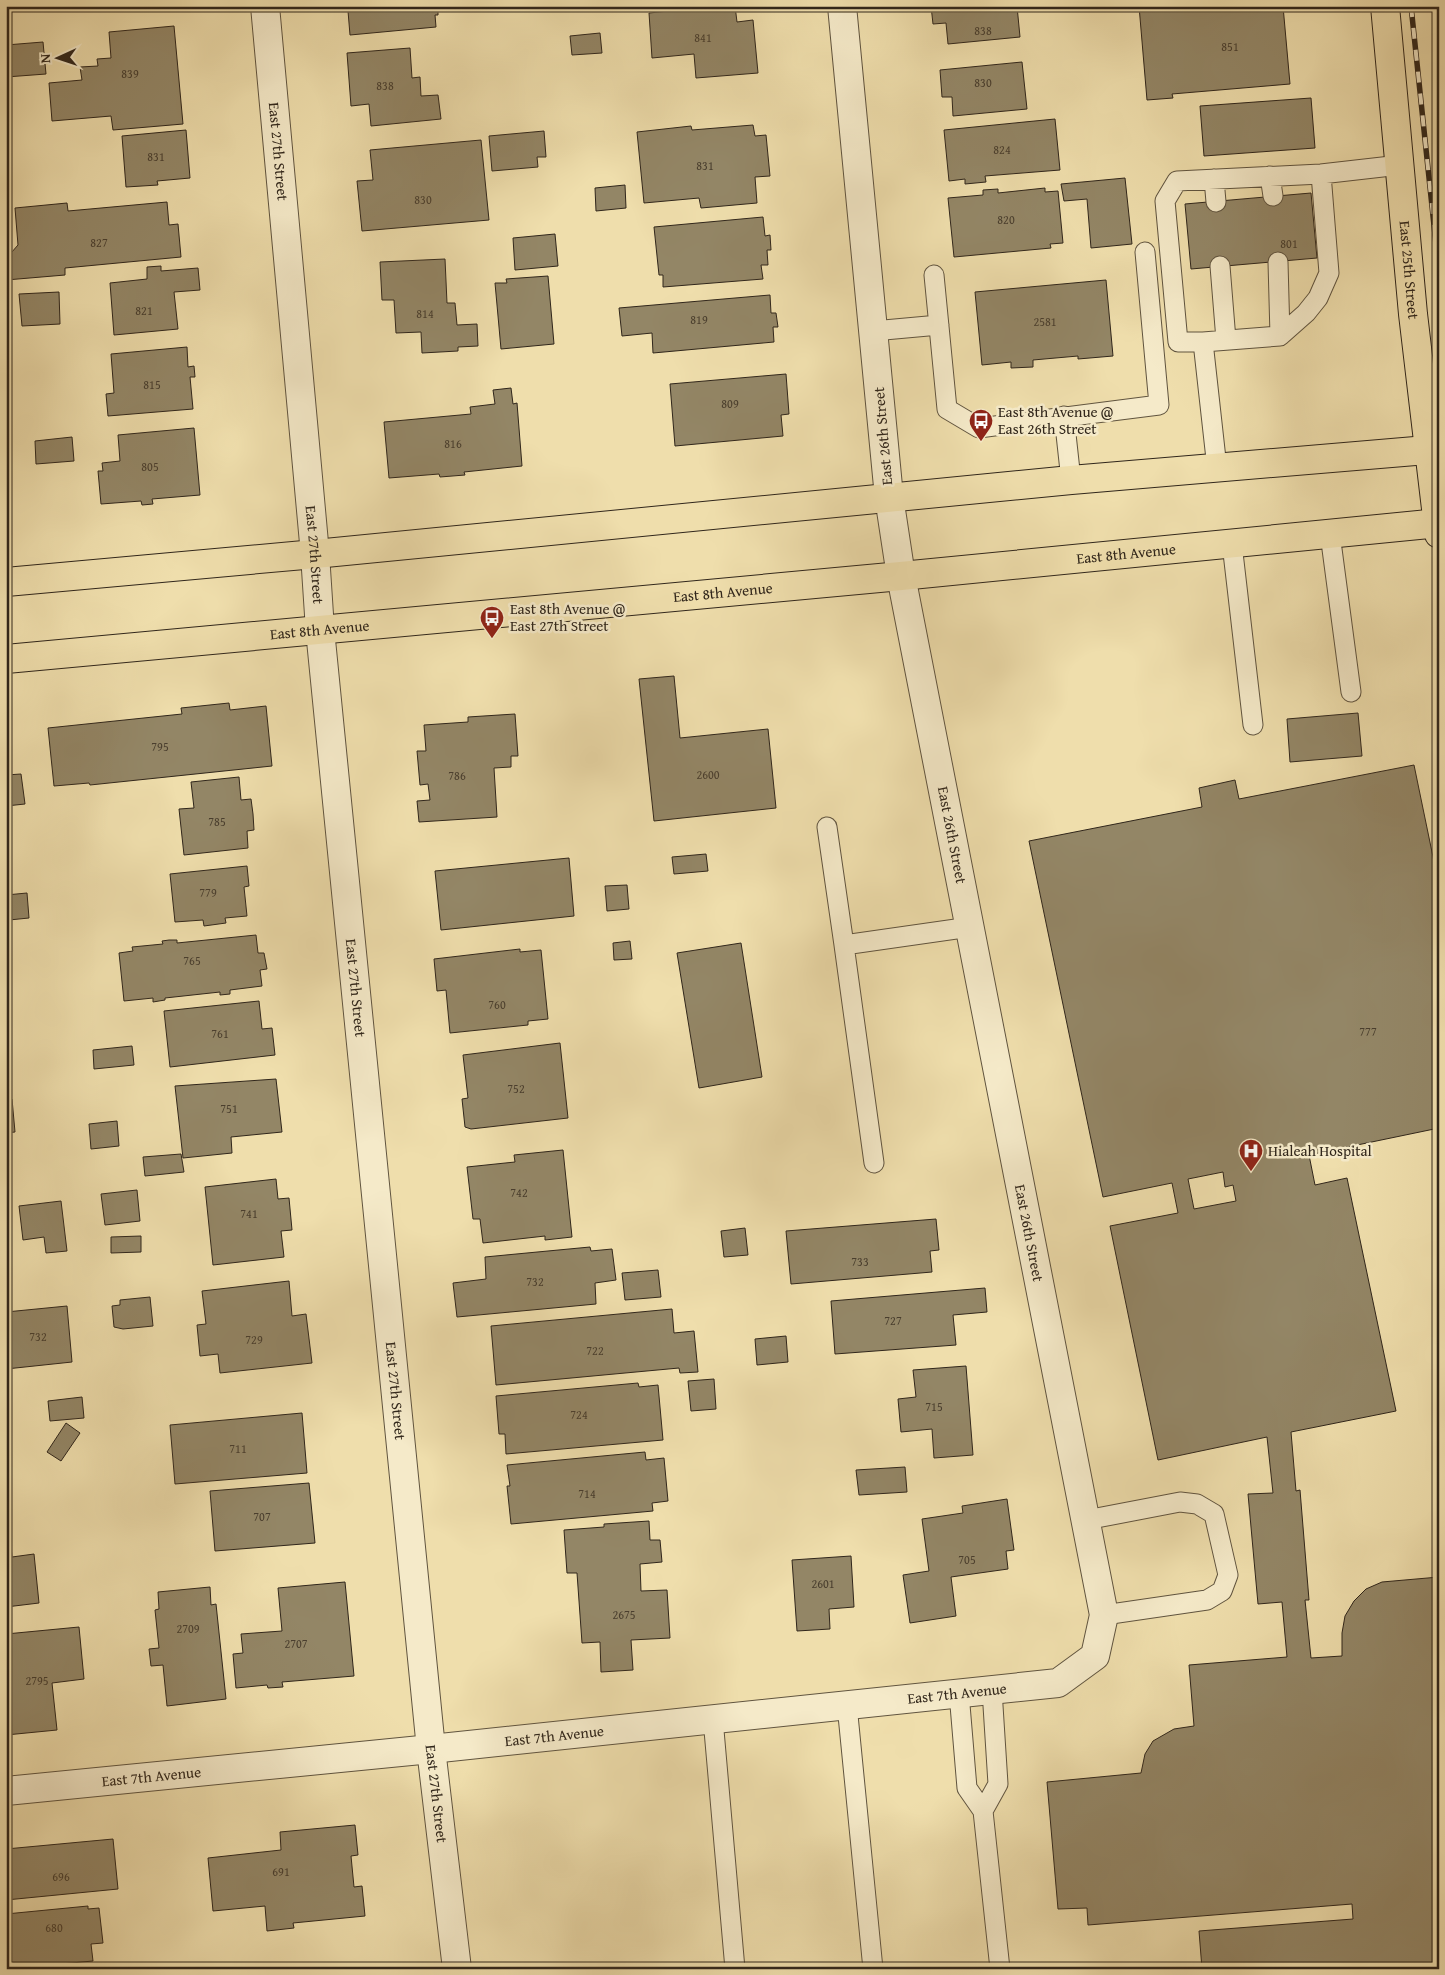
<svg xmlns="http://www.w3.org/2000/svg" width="1445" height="1975" viewBox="0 0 1445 1975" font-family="'Gentium Book Plus',serif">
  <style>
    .building { fill: #938666; stroke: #30261b; fill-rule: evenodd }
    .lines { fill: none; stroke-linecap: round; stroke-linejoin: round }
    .lane-casing { stroke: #60543f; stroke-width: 21 }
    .street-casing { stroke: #60543f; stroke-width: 30 }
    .primary-casing { stroke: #30261b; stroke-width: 30 }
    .lane { stroke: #f5eac9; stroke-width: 19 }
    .street { stroke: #f5eac9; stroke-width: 28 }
    .primary { stroke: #efdeac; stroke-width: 28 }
    .rail-casing { stroke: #30261b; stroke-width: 5.5 }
    .rail { stroke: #f5eac9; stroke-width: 4; stroke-dasharray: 11; stroke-linecap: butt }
    .labels { text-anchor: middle; stroke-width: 5; stroke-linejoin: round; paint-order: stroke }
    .number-label { font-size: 12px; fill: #493e2e }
    .street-label { font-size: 15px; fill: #30261b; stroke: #f5eac9 }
    .poi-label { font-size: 15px; fill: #30261b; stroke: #f5eac9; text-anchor: start }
  </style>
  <rect width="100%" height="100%" fill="#efdeac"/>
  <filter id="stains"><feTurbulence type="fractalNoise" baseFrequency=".004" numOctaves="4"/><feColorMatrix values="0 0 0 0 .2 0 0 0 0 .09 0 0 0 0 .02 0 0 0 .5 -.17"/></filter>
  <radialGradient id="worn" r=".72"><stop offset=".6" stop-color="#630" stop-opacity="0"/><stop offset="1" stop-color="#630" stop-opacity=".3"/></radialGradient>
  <path class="building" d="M357,6H438V15H435L436,27L350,35L348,11H358Z
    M718,6H735L737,22L753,20L758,73L696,78L694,54L652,58L649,13Z
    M931,6H1017L1020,37L948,44L946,23L933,24Z
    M1139,6H1180V9L1208,6H1283L1290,84L1172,94L1173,98L1147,100Z
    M174,26L183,124L113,130L111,116L52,121L49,83L82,80L80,67L98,66L97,59L111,58L109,32Z
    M600,33L602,53L572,55L570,36Z
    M43,42L46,74L6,77V45Z
    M410,48L412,78L420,77L421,96L438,95L441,119L371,126L369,104L351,106L347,53Z
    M1022,62L1027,109L953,116L952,97H942L940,70Z
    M1311,98L1315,148L1204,156L1200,106Z
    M1055,119L1060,170L985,176L986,182L965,184V179L949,181L944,130Z
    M753,125L755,136L766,135L770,176L755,177L757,203L701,208L699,198L644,203L637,132L691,126L692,130Z
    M186,130L190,178L157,181L158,185L126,187L122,136Z
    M544,131L546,157H537L538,167L492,171L489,136Z
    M481,140L489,220L362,231L357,181L373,180L370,150Z
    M1125,178L1132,244L1091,248L1087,199L1064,201L1061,184Z
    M625,185L626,208L596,211L595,188Z
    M1045,188V192L1058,191L1063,243L1050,244L1051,248L954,257L948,198L983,195V190L998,189V193Z
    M1311,193L1317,258L1191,269L1185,204Z
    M167,202L169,225L178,224L181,257L65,268V275L6,280V254L11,253L18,245L15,208L67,203L68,211Z
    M763,217L765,236L770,235L771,250H767L768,265H761L763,279L663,287V275H659L654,227Z
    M555,234L558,266L515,270L513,238Z
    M445,259L447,303H455L457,325L477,324L478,346L458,347V351L422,353L421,332L396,333L394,300H382L380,262Z
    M161,266V271L198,268L200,290L174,292L178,329L114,335L110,283L147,279V267Z
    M548,276L554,344L501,349L495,283H507L506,279Z
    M1106,280L1113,356L1078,359V356L1033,360V367L1011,368V362L982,365L975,292Z
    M59,292L60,324L22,326L19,294Z
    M770,295L771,313H776L778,327H773L774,342L653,353L652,333L622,336L619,308Z
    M187,347L188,367L194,366L195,377H190L193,409L108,416L106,394L114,393L111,354Z
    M786,374L789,414L781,415L783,436L675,446L670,384Z
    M511,388L513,404L517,403L522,466L464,472L465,475L440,477L439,474L389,478L384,422L471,414L470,407L495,404L493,390Z
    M194,428L200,495L152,499L153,504L142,505L141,501L101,504L98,471H103L102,463L120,461L118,435Z
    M72,437L74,461L36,464L35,441Z
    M674,676L680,738L768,729L776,808L654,821L639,679Z
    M229,703L230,710L266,706L272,766L90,785L89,783L54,786L48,728L182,714L181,708Z
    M1358,713L1362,756L1290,762L1287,719Z
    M515,714L518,756H511V767L494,768L497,817L419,822L417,801L430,800L428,784L420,785L417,751H426L424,725L468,722V717Z
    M1414,765L1439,886V1128L1309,1155L1315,1185L1347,1178L1396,1411L1291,1432L1296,1491L1300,1490L1309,1600H1305L1311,1658L1342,1656V1633L1345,1616L1354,1601L1366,1589L1382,1582L1439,1577V1969H1202L1199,1931L1353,1919L1352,1904L1088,1925L1087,1908L1058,1909L1047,1782L1141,1773L1145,1754L1153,1741L1174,1729L1194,1726L1189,1665L1287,1657L1282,1602L1258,1604L1248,1494L1273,1493L1267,1437L1158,1460L1110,1226L1178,1213L1172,1183L1103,1197L1029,841L1202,807L1199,788L1235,780L1239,799ZM1223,1172L1225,1187L1233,1185L1236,1201L1194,1209L1188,1179Z
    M21,774L25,804L6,806V775Z
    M239,777L241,800L251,799L253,814L254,830L247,831L248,848L184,855L179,809L194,808L191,782Z
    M706,854L708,871L674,874L672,857Z
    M569,858L574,916L441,930L435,871Z
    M247,866L249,886L244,887L247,916L225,918L226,923L204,926L203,920L175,922L170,874Z
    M627,885L629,909L607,911L605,886Z
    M27,893L29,918L9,920L6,895Z
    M256,935L258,953H264L267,969L260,970L262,986L230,990V994L220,995V992L165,998V1000L153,1002V998L124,1001L119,953L133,951L132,947L163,944L162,941L169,940H177V943Z
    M630,941L632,959L614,960L613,943Z
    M741,943L762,1077L699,1088L677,953Z
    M520,949V952L541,950L548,1019L528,1021V1025L450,1033L446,990L437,991L434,959Z
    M259,1001L262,1029L272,1028L275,1055L170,1067L164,1011Z
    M560,1043L568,1118L471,1129L465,1127L462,1099L468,1098L463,1055Z
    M132,1046L134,1065L94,1069L93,1050Z
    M276,1079L282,1132L231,1137L232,1153L183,1158L175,1086Z
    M12,1099L15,1132L6,1133V1100Z
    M117,1121L119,1146L91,1149L89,1124Z
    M563,1150L572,1237L545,1240V1236L483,1243L480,1219H473L467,1167L515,1162L514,1155Z
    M181,1154L184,1172L145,1176L143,1157Z
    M276,1179L278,1199L289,1198L292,1230L281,1231L284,1257L213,1265L205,1187Z
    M137,1190L140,1221L105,1225L101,1194Z
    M61,1201L67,1251L46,1253L44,1237L23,1240L19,1206Z
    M936,1219L939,1250L930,1251L932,1272L791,1284L786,1231Z
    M745,1228L748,1255L724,1257L721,1231Z
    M141,1236V1252L111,1253V1237Z
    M590,1247L591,1251L612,1249L616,1280L595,1283L596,1304L457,1317L453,1283L486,1279L485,1257Z
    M6,1260L9,1288L6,1289Z
    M658,1270L661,1297L625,1300L622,1273Z
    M289,1281L292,1316L306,1314L312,1363L220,1373L218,1354L200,1356L197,1325L206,1324L202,1291Z
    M985,1288L987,1312L953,1315L956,1345L835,1354L831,1301Z
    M150,1297L153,1326L123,1329L114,1327L112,1306L120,1305V1300Z
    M67,1306L72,1362L6,1369V1312Z
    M672,1309L674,1333L694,1331L698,1372L680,1373L679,1368L496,1385L491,1326Z
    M786,1336L788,1362L757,1365L755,1339Z
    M966,1366L973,1455L934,1458L932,1429L901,1432L898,1399L916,1397L913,1370Z
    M714,1379L716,1409L691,1411L688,1381Z
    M638,1383L639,1387L658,1385L663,1440L506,1454L505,1434H499L496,1396Z
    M82,1397L84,1418L50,1421L48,1401Z
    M302,1413L307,1473L175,1484L170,1425Z
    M66,1423L80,1433L61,1461L47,1452Z
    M645,1452L646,1460L664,1458L668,1501L652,1503L653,1511L511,1524L507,1486H510L507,1465Z
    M905,1467L907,1492L859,1495L856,1470Z
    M309,1483L315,1543L215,1551L210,1491Z
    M1007,1499L1014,1550L1006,1551L1008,1569L951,1577L956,1616L910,1623L903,1575L929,1571L922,1519L963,1513L962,1506Z
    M649,1521L650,1540H660L662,1562L640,1564L641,1591L667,1590L670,1638L631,1640L633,1670L601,1672L600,1642L582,1643L577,1573H567L564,1530L604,1527V1524Z
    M6,1525H9L12,1557L34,1554L39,1603L6,1607Z
    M851,1556L854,1607L829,1609L830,1629L797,1631L792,1560Z
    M345,1582L354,1676L282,1682L283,1687L268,1688L267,1685L236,1688L233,1654L243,1653L241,1634L282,1631L278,1588Z
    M210,1587L211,1605L216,1604L226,1699L167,1706L163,1665L151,1666L149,1649L159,1648L155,1610L159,1609L158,1592Z
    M79,1627L84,1679L52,1683L57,1730L6,1735V1634Z
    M355,1825L358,1855L351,1856L354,1887L362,1886L365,1916L293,1923L294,1928L267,1931L265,1906L213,1911L208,1858L281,1850L280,1832Z
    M113,1839L118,1889L6,1900V1849Z
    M88,1906V1909L99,1908L103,1943L91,1944L93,1961L6,1969V1914Z"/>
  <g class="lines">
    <defs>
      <path id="lane" d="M1270,176L1273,196
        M1214,179L1216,202
        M1278,262L1280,336
        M1220,266L1226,340
        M934,275L947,409L979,428L1159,405L1145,252
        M873,331L939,325
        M1203,342H1178L1165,201L1177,181L1321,174L1400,165
        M1064,416L1071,480
        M1217,468L1203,342L1280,336L1306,313L1318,298L1329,273L1321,174
        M1330,534L1351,692
        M1232,544L1253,725
        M827,827L844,945L970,927
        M844,945L874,1163
        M1086,1520L1180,1502L1197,1504L1214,1514L1228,1575L1222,1591L1207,1600L1104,1615
        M959,1693L967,1788L983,1811L998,1784L992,1690
        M847,1705L873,1969
        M713,1719L735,1969
        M983,1811L1000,1969"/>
      <g id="street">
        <path id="s1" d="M265,6L315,554L320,630L431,1749L457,1969"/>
        <path id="s2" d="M6,1791L431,1749L1058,1683L1095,1656L1104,1615L901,576L889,497L842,6"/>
      </g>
      <g id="primary">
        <path id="s3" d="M1385,6L1413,314L1439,534"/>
        <path d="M6,582L315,554L1071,480L1439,449"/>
        <path id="s4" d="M6,659L901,576L1439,523"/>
      </g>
    </defs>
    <use href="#lane" class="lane-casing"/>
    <use href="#street" class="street-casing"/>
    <use href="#primary" class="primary-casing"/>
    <use href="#lane" class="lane"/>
    <use href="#street" class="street"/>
    <use href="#primary" class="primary"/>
    <defs>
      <path id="rail" d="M1411,6L1439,273
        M1436,6L1439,37"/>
    </defs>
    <use href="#rail" class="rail-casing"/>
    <use href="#rail" class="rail"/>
  </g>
  <defs>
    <symbol id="bus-pin" viewBox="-11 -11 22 30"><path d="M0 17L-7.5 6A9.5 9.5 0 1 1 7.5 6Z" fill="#8f2418" stroke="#f5eac9"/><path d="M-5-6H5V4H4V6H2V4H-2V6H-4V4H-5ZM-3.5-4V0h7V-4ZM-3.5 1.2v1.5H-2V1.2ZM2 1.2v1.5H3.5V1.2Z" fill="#fff"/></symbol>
    <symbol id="hospital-pin" viewBox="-11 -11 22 30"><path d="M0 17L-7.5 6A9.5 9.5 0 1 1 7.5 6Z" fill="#8f2418" stroke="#f5eac9"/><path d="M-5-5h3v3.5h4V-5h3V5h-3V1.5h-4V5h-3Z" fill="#fff"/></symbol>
  </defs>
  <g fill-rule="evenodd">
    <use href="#bus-pin" x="967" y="407" width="28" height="38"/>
    <use href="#bus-pin" x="478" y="604" width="28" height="38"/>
    <use href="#hospital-pin" x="1237" y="1137" width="28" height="38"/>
  </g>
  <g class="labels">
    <g class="number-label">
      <text x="983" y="35">838</text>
      <text x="703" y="42">841</text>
      <text x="1230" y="51">851</text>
      <text x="130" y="78">839</text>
      <text x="983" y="87">830</text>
      <text x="385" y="90">838</text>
      <text x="1002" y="154">824</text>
      <text x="156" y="161">831</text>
      <text x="705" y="170">831</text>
      <text x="423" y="204">830</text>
      <text x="1006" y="224">820</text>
      <text x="99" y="247">827</text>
      <text x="1289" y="248">801</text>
      <text x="144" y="315">821</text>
      <text x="425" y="318">814</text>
      <text x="699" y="324">819</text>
      <text x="1045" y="326">2581</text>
      <text x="152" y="389">815</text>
      <text x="730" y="408">809</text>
      <text x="453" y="448">816</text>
      <text x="150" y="471">805</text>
      <text x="160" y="751">795</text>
      <text x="708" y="779">2600</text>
      <text x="457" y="780">786</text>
      <text x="217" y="826">785</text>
      <text x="208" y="897">779</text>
      <text x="192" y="965">765</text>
      <text x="497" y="1009">760</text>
      <text x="1368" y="1036">777</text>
      <text x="220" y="1038">761</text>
      <text x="516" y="1093">752</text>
      <text x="229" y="1113">751</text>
      <text x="519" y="1197">742</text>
      <text x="249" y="1218">741</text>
      <text x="860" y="1266">733</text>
      <text x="535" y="1286">732</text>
      <text x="893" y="1325">727</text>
      <text x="38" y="1341">732</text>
      <text x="254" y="1344">729</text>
      <text x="595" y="1355">722</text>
      <text x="934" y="1411">715</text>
      <text x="579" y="1419">724</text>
      <text x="238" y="1453">711</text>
      <text x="587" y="1498">714</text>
      <text x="262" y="1521">707</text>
      <text x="967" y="1564">705</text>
      <text x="823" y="1588">2601</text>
      <text x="624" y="1619">2675</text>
      <text x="188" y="1633">2709</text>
      <text x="296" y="1648">2707</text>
      <text x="37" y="1685">2795</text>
      <text x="281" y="1876">691</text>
      <text x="61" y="1881">696</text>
      <text x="54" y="1932">680</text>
    </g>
    <g class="street-label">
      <text dy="5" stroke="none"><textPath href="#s1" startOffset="146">East 27th Street</textPath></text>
      <text dy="5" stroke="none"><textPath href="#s3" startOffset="265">East 25th Street</textPath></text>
      <text transform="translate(883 436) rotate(-95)" y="5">East 26th Street</text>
      <text dy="5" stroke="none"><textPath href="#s4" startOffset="1125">East 8th Avenue</textPath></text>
      <text dy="5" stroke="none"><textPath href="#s1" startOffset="551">East 27th Street</textPath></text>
      <text dy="5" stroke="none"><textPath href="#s4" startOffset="720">East 8th Avenue</textPath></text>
      <text dy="5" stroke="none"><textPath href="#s4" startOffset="315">East 8th Avenue</textPath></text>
      <text transform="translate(952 835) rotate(79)" y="5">East 26th Street</text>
      <text dy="5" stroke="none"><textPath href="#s1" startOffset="986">East 27th Street</textPath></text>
      <text transform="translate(1029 1233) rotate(79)" y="5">East 26th Street</text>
      <text dy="5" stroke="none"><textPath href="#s1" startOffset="1391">East 27th Street</textPath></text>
      <text dy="5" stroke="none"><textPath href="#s2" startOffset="956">East 7th Avenue</textPath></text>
      <text dy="5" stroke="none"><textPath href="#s2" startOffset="551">East 7th Avenue</textPath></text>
      <text dy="5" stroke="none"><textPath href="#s2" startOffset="146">East 7th Avenue</textPath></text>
      <text dy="5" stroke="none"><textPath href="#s1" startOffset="1796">East 27th Street</textPath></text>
    </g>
    <g class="poi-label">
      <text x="998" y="417">East 8th Avenue @<tspan x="998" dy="17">East 26th Street</tspan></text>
      <text x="510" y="614">East 8th Avenue @<tspan x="510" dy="17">East 27th Street</tspan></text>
      <text x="1268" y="1156">Hialeah Hospital</text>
    </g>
  </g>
  <rect width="1445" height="1975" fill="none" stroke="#efdeac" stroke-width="25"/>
  <rect x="8" y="8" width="1430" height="1960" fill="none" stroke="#30261b" stroke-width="2.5"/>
  <rect x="12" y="12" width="1420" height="1950" fill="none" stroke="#30261b"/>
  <g transform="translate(58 58) rotate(267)" stroke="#f5eac9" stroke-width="4" paint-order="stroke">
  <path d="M0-4L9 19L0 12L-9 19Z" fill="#30261b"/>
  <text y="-8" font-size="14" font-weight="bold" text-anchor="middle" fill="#30261b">N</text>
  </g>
  <rect width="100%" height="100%" filter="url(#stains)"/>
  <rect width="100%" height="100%" fill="url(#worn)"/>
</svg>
